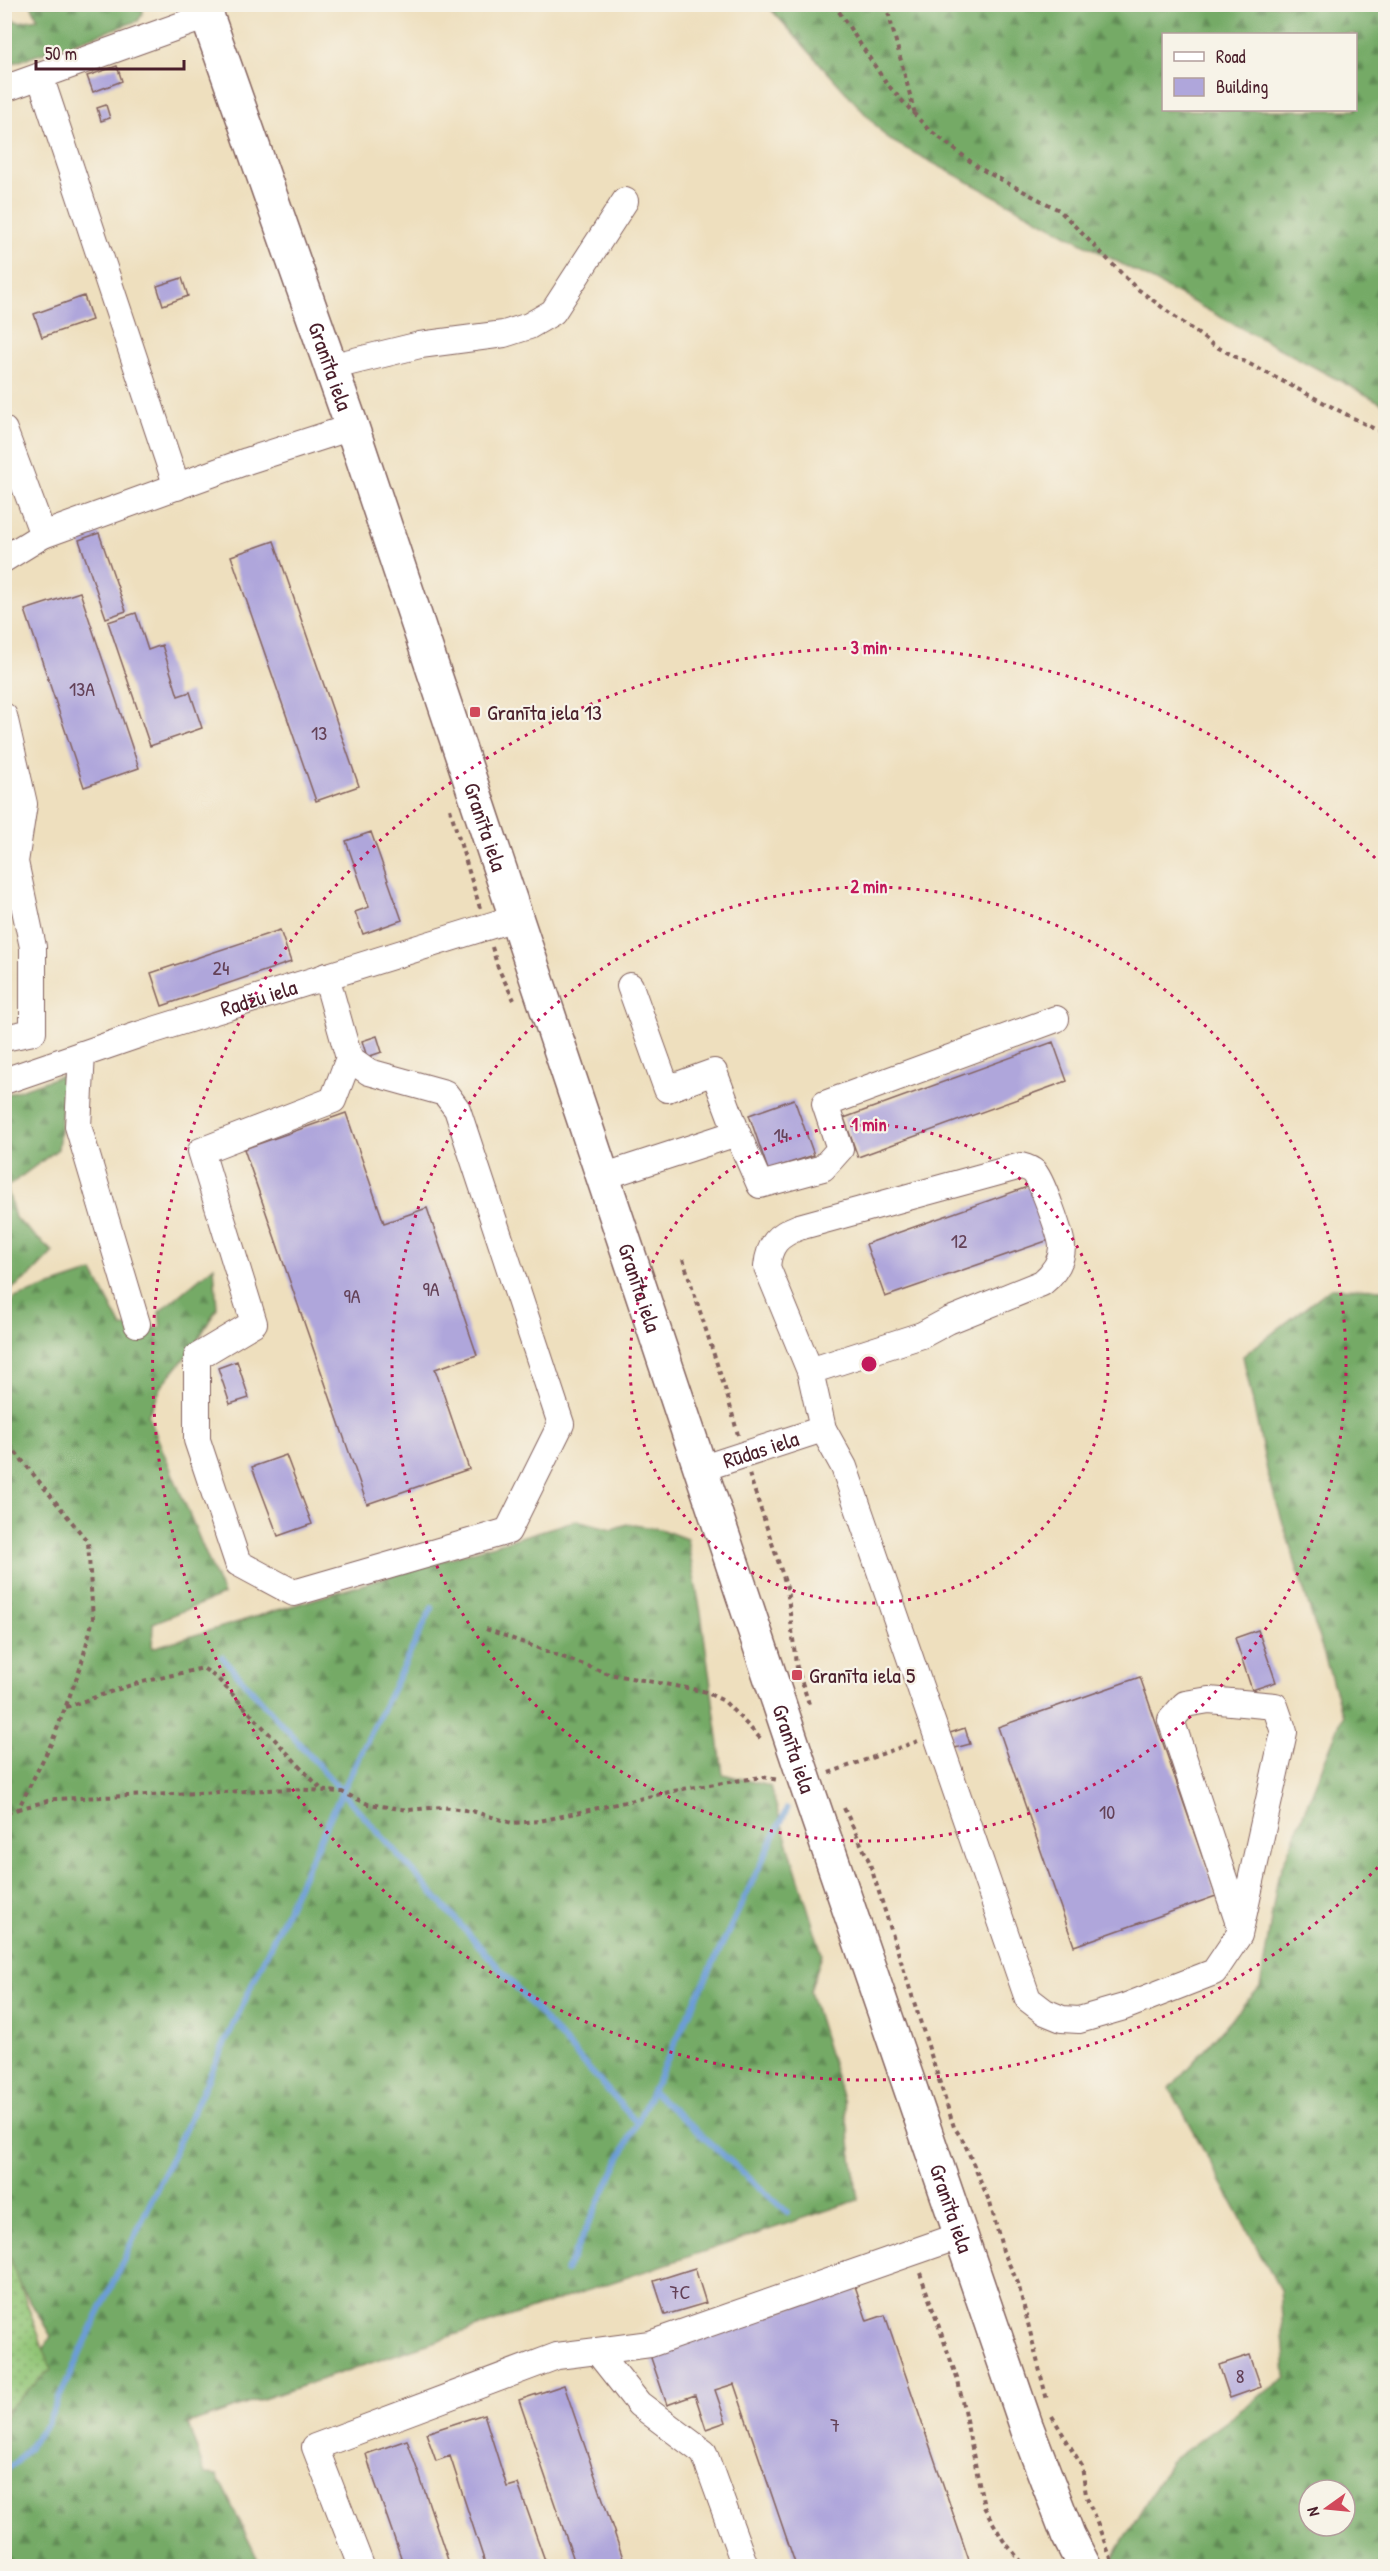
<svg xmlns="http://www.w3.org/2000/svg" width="1390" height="2571" viewBox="0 0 1390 2571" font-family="'Patrick Hand',sans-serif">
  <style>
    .forest { fill: url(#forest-firs); stroke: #5f6448; stroke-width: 1.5; fill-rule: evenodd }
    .park { fill: url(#park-dots); stroke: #6d7250; stroke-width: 1.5 }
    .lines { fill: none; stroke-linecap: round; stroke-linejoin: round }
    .stream { stroke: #6c9dd6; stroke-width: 6 }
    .building { fill: #afa6db }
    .minor-casing { stroke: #83625e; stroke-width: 28 }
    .major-casing { stroke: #83625e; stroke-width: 36 }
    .path { stroke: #83625e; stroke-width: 4; stroke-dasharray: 4.5 4.5; stroke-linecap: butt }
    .minor { stroke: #fff; stroke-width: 26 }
    .major { stroke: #fff; stroke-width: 33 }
    .ring { fill: none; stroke: #c2185b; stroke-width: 3; stroke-dasharray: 3 6 }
    .poi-dot { fill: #d1495b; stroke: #f7f3e8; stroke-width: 2 }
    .labels { text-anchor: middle; stroke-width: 4.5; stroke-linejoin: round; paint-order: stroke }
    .number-label { font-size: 20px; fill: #634157 }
    .street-label { font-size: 22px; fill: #4a1f2b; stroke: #f7f3e8 }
    .poi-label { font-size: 22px; fill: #4a1f2b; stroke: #f7f3e8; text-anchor: start }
    .centre { fill: #c2185b; stroke: #f7f3e8; stroke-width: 3 }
    .ring-label { font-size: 18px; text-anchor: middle; font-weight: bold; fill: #c2185b; stroke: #f7f3e8; stroke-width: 4.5; stroke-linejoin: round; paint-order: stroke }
  </style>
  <defs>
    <pattern id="forest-firs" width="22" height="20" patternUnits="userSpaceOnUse" patternTransform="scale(1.5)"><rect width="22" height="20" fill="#74aa66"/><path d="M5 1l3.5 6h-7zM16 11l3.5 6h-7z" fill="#618a54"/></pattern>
    <pattern id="park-dots" width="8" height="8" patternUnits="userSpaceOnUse" patternTransform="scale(1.5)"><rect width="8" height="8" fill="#90c475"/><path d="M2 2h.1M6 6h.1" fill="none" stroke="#789f60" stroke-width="1.8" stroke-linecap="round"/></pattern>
  </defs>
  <rect width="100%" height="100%" fill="#f7f3e8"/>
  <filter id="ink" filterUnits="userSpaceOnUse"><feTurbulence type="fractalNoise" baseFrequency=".0167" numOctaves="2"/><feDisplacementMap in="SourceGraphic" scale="12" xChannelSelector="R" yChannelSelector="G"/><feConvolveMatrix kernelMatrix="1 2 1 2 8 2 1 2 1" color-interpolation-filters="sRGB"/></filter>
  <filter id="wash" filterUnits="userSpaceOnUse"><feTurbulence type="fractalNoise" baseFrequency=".008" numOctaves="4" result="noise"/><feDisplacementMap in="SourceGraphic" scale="24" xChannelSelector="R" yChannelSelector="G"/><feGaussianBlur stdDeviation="1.35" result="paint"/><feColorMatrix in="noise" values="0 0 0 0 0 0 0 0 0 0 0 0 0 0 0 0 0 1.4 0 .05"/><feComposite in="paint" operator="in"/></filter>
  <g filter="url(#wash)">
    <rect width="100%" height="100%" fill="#eedfbe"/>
    <path class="forest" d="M31,5H143V13L138,21L5,66V17L19,22L38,19Z
      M767,5H1385V405L888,139ZM1164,34H1356V110H1164Z
      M66,1074L58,1149L7,1187L15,1218L53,1252L32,1274L5,1294V1095Z
      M214,1266L217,1308L193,1348L163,1384L148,1415L223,1595L153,1623L152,1648L577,1520L612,1529L627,1524L660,1529L687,1539L701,1613L723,1774L770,1786L822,1954L810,1991L845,2106L858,2200L188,2424L205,2474L217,2475L261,2566H5V2417L51,2336L4,2258V1321L14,1298L93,1272L122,1327L161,1328L159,1312Z
      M1331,1288L1386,1289L1385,2566H1108L1170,2462L1286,2377L1280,2290L1170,2088L1260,1987L1278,1876L1343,1716L1268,1475L1243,1356ZM1309,2490H1345V2526H1309Z"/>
    <path class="park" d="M4,2241L51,2369L5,2412H4Z"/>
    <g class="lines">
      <path class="stream" d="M222,1657L637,2123
        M652,2091L787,2212
        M566,2271L787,1809
        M4,2470L17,2462L47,2424L342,1792L432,1608"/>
    </g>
    <g id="blocks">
      <path class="building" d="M117,66L122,81L93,92L87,76Z
        M106,105L110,118L101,121L97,108Z
        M182,278L188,296L163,305L157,286Z
        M84,296L92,320L42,337L34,314Z
        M99,533L126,611L106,618L79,540Z
        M274,541L359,786L316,801L231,556Z
        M80,592L139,768L84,787L25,610Z
        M136,613L148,650L162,645L178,696L190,692L202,728L150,746L108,622Z
        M371,832L402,920L363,934L355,912L369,907L346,841Z
        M280,930L291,962L162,1006L151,973Z
        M377,1036L382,1052L367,1057L362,1041Z
        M1053,1042L1067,1081L858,1157L844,1118Z
        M794,1099L814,1155L768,1170L749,1115Z
        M346,1113L384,1223L427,1208L477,1355L435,1369L469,1469L367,1504L244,1149Z
        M1033,1185L1052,1239L885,1297L866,1244Z
        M237,1361L249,1398L230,1404L218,1368Z
        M286,1455L312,1524L278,1536L252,1467Z
        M1258,1630L1276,1682L1252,1690L1235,1638Z
        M1140,1677L1216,1896L1074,1946L998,1727Z
        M965,1728L970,1744L955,1748L950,1733Z
        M695,2268L706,2303L665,2315L654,2281Z
        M855,2286L867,2321L885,2315L971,2566H796L734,2384L715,2390L726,2422L706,2429L695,2395L667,2405L650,2355Z
        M1250,2355L1261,2387L1230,2398L1219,2365Z
        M564,2385L625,2564L619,2566H576L519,2400Z
        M484,2414L507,2487L518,2484L547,2566H486L450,2456L436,2461L426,2433Z
        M407,2440L425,2492L450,2566H404L371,2471L366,2454Z"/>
    </g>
  </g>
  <g filter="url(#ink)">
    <use href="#blocks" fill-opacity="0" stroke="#83625e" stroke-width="1.5"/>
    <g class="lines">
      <defs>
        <g id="minor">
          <path d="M40,76L177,487"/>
          <path d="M4,89L207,16"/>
          <path d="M330,367L420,345L504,334L529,326L553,312L625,201"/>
          <path d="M4,430L43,535L247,461L352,427"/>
          <path d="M4,559L43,535"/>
          <path d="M4,716L24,804L15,862L33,947V1032L4,1038"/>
          <path d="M326,976L349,1058L369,1072L445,1093L457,1109L561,1424L508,1531L294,1593L238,1563L197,1440V1357L254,1323L201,1151L333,1100L349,1058"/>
          <path d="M630,986L667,1089L714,1072L737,1133"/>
          <path d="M82,1054L78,1126L137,1324"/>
          <path id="s1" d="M4,1081L141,1034L515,918"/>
          <path d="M602,1177L737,1133L760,1185L823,1168L840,1149L825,1104L1056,1019"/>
          <path d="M810,1371L922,1335L948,1321L1042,1283C1053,1274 1062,1262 1062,1247C1062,1237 1041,1178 1034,1172C1031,1169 1025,1167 1021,1166L799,1227C778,1235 769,1244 767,1267L810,1371L823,1429L844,1467L1028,1999L1045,2012L1062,2019L1079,2020L1124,2007L1214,1972L1239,1935L1284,1732L1275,1706L1209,1700L1185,1704L1171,1720L1240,1927"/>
          <path id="s2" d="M700,1469L823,1429"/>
          <path d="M361,2566L315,2447L557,2356L597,2351"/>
          <path d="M745,2566L704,2453L639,2404L597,2351L650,2344L962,2235"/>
        </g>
        <g id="major">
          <path id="s3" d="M203,4L352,427L805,1781L1027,2428L1068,2535L1084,2566"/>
        </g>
      </defs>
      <use href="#minor" class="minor-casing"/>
      <use href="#major" class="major-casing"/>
      <path class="path" d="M834,4L886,83L927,128L979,168L1059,210L1135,287L1213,345L1386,435
        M886,4L915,114
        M450,809L480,908
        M492,947L498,968L514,1000
        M683,1259L728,1398L738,1435
        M4,1438L88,1542L93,1619L80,1669L52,1742L18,1809L4,1814
        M749,1474L787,1588L796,1664L810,1707
        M486,1629L609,1674L703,1691L724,1701L763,1741
        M66,1707L134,1684L203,1668L218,1679L322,1790
        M829,1773L918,1741
        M844,1808L869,1861L954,2127L964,2142L990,2203L1003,2251L1018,2283L1047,2400
        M18,1809L55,1799L292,1789L342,1792L368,1804L408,1810L442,1807L472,1811L512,1823L540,1821L683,1789L762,1777L779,1780
        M920,2273L958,2381L984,2507L1003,2540L1025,2566
        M1052,2416L1082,2466L1086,2495L1114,2566"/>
      <use href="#minor" class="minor"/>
      <use href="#major" class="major"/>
    </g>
  </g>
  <g class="ring">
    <circle cx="869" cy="1364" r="239"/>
    <circle cx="869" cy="1364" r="477"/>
    <path d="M1384 1861A716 716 0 1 1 1384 867"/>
  </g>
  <g class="poi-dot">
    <rect x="469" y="706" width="12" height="12" rx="3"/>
    <rect x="791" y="1669" width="12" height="12" rx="3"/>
  </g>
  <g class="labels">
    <g class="number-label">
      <text x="82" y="696">13A</text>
      <text x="319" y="740">13</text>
      <text x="221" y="975">24</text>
      <text x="781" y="1142">14</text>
      <text x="959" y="1248">12</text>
      <text x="431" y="1296">9A</text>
      <text x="352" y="1303">9A</text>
      <text x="1107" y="1819">10</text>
      <text x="680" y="2299">7C</text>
      <text x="1240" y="2383">8</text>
      <text x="835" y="2432">7</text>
    </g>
    <g class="street-label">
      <text dy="8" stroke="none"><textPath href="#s3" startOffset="384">Granīta iela</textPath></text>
      <text dy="8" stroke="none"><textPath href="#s3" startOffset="870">Granīta iela</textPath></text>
      <text dy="8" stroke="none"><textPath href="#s1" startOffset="268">Radžu iela</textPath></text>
      <text dy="8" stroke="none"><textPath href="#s3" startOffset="1356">Granīta iela</textPath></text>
      <text dy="8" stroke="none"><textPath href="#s2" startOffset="64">Rūdas iela</textPath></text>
      <text dy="8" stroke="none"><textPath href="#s3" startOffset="1842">Granīta iela</textPath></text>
      <text dy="8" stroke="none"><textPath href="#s3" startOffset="2328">Granīta iela</textPath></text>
    </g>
    <g class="poi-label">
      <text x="487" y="720">Granīta iela 13</text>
      <text x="809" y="1683">Granīta iela 5</text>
    </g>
  </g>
  <circle cx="869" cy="1364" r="9" class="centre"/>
  <g class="ring-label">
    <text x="869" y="654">3 min</text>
    <text x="869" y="893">2 min</text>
    <text x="869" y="1131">1 min</text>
  </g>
  <rect width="1390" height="2571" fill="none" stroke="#f7f3e8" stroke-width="24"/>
  <rect x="1162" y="33" width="195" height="78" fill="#f7f3e8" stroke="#b29e9c" stroke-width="1.5"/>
  <rect x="1174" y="52" width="30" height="9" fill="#ffffff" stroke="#b29e9c" stroke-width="1.5"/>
  <text x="1216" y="63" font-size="18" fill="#4a1f2b">Road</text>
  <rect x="1174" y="78" width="30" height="18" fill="#afa6db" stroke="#b29e9c" stroke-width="1.5"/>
  <text x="1216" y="93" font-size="18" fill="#4a1f2b">Building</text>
  <g transform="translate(1327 2508) rotate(255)"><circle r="28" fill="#f7f3e8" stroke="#b29e9c" stroke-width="1.5"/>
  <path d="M0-4.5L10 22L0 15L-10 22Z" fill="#d1495b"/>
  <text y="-9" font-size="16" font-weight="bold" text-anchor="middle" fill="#4a1f2b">N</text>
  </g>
  <path d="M36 60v9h148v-9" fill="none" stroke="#4a1f2b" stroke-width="3"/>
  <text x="45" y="60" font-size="18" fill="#4a1f2b" stroke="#f7f3e8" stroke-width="4.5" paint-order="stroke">50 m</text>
</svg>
